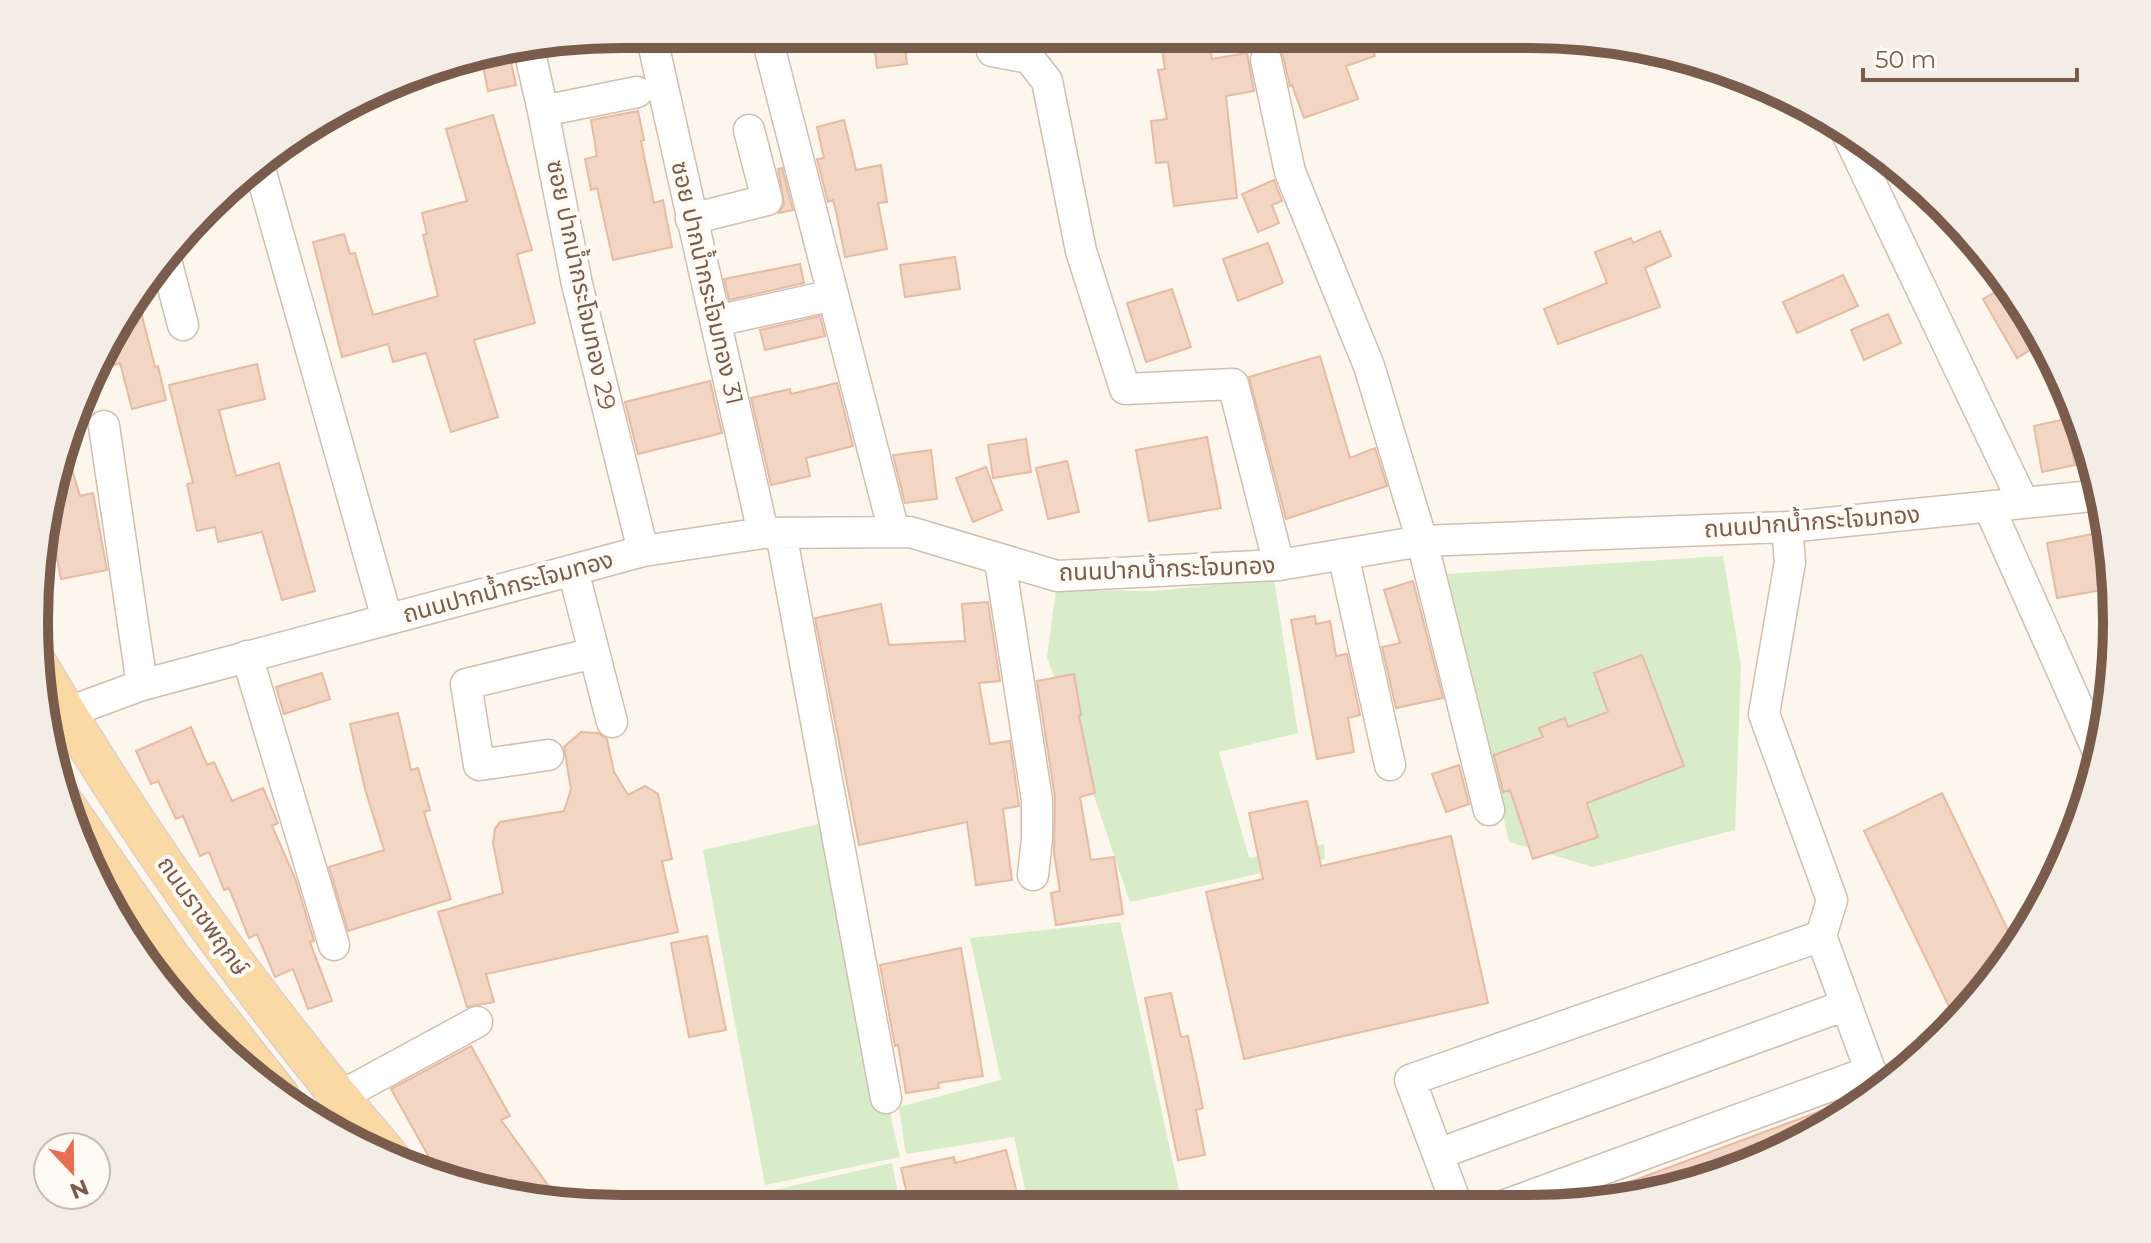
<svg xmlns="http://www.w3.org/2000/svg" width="2151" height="1243" viewBox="0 0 2151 1243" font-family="Montserrat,'Noto Sans Thai',sans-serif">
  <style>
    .green { fill: #d8ecc9 }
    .building { fill: #f3d5c3; stroke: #e6bba3; stroke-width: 2 }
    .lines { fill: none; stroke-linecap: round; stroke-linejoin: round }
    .minor-casing { stroke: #d1beb0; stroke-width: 33 }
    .major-casing { stroke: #dad1cd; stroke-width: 41 }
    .minor { stroke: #fff; stroke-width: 30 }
    .major { stroke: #fbd9a5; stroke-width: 38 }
    .labels { text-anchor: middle; stroke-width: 8; stroke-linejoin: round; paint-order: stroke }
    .street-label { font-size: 24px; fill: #7a5c4d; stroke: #fffaf3 }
    .rim { fill: none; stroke: #7a5c4d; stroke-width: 10 }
  </style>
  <rect width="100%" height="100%" fill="#fdf6ec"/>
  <path class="green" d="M1723,556L1741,666L1735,830L1593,867L1509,842L1447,574Z
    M1274,579L1298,733L1219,752L1249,858L1324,844L1325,859L1130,902L1047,657L1056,590L1154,591Z
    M824,823L900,1157L765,1185L703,850Z
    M1120,922L1183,1208H1029L1014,1137L906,1154L899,1107L1001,1080L970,938Z
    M892,1163L901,1208H772L769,1191Z"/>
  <path class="building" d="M1160,35H1208L1212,59L1247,53L1254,91L1226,96L1237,198L1174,206L1168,162L1156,163L1151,121L1167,119L1158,70L1165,69Z
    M1312,35H1368L1375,56L1346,66L1358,99L1304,118L1292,85L1290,86L1283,56L1278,47Z
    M904,40L907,64L877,68L874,44Z
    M509,53L516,85L488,91L481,57Z
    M638,111L644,140L641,141L654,203L663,200L672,247L613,260L597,188L591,190L585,159L597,156L591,120Z
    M493,115L532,250L517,254L535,323L474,340L498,417L451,432L426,353L393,362L388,344L342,357L313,242L344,234L350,254L355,253L373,315L438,296L423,235L427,234L422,213L467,201L446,129Z
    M844,120L856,170L881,165L887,202L878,203L887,249L845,257L836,211L833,200L828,202L817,159L824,158L817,127Z
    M782,168L793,210L779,213L784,204L778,169Z
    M1274,180L1282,201L1272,205L1279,223L1258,232L1242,194Z
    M1660,231L1671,256L1645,268L1660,307L1558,344L1544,309L1607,283L1595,252L1631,238L1633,243Z
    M1268,243L1283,283L1238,301L1223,259Z
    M955,257L960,289L905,297L900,265Z
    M800,264L804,283L729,300L724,279Z
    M1843,275L1858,306L1797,333L1783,302Z
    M2009,284L2018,295L2043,342L2017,358L1983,299Z
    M1172,289L1191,347L1146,362L1127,303Z
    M136,292L155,367L158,366L166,400L132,409L120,363L111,366L107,352Z
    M1888,314L1901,343L1864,360L1851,330Z
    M820,316L825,336L765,350L760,330Z
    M1320,356L1350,458L1375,448L1387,486L1286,519L1249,377Z
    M257,364L265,399L219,410L236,476L279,463L315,591L282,600L262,532L218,542L215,527L197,531L187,484L193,483L169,385Z
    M710,381L722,433L638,454L625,402Z
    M837,383L853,446L806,458L810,476L771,485L751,398L790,389L791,394Z
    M2066,419L2075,465L2042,472L2034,426Z
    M1207,437L1221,508L1149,521L1136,450Z
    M1026,439L1031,472L993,478L988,445Z
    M65,446L80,496L93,493L107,570L61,579L52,534L48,535L54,469Z
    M931,450L937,499L905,503L893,455Z
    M1067,461L1079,512L1048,519L1036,468Z
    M986,467L1002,510L973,522L956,478Z
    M2103,532L2113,588L2057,598L2047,543Z
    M1413,581L1443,698L1396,708L1382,647L1400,643L1384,590Z
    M988,602L1000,681L979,683L990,744L1010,741L1019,806L1003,809L1012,880L976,885L967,822L859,845L815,618L881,604L889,645L965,641L962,604Z
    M1315,616L1316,624L1330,621L1336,656L1347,654L1360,715L1348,718L1354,752L1317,759L1291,620Z
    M1642,655L1684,766L1587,803L1598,837L1533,859L1510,790L1503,792L1494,755L1543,737L1539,728L1565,718L1568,727L1608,712L1594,673Z
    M322,673L330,699L284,714L276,687Z
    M1074,674L1081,715L1079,716L1095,793L1080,797L1091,860L1114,857L1123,914L1056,925L1051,893L1060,891L1054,853L1055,797L1037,681Z
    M398,713L411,770L418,768L430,810L424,812L451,899L348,931L329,867L384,850L365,789L350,724Z
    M191,727L207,765L214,762L232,801L263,788L278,823L272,826L295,878L314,941L310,942L332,1001L308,1009L293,969L275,977L257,934L249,938L229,888L224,890L209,852L200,856L183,816L176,819L158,781L151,784L136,751Z
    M581,732L598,733L607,739L614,772L628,795L645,786L658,794L672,859L662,861L678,932L486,974L494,1002L467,1007L438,912L503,893L493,843L495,829L500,822L564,811L571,789L564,747Z
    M1459,765L1469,804L1446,812L1432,774Z
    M1942,793L2017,949L1957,1023L1864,831Z
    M1307,801L1321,866L1451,836L1488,1003L1244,1059L1206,892L1263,879L1249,813Z
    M707,936L726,1030L689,1037L671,943Z
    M961,948L983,1076L938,1083L939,1088L906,1093L898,1045L895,1046L880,965Z
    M1171,993L1181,1037L1188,1036L1203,1108L1196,1110L1205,1155L1178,1160L1145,998Z
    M471,1046L510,1116L501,1120L561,1203L450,1181L433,1158L430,1159L391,1089Z
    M1834,1106L1839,1119L1824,1130L1718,1178L1630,1195L1627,1183Z
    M1006,1150L1021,1208H910L901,1168L954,1157L955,1163Z"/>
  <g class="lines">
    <defs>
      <path id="minor" d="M651,34L763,533
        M766,34L894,532
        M529,49L543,111
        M992,51L1029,58L1047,81L1081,251L1125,389L1233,384L1279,565
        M1266,60L1290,172L1369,366L1422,541L1489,810
        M637,92L543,111L577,284L643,551
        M1844,127L2023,502
        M258,162L387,619
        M691,219L767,200L749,130
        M166,260L183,325
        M716,321L833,295
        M104,426L142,685
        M1989,507L2100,756
        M1787,527L1790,562L1764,714L1832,900L1821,936
        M781,533L886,1098
        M1343,554L1390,765
        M1000,561L1037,800V839L1033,875
        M573,570L612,722
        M247,656L334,945
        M66,713L142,685L573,570L643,551L763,533L910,532L1057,576L1279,565L1422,541L1787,527L2102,495
        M548,755L479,765L466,684L594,653
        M339,1097L477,1022
        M1438,1154L1846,1005
        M1458,1208L1410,1080L1821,936L1877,1089
        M1497,1208L1871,1071"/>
      <path id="major" d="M36,661C138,836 258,1003 390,1157
        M64,803L172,959L280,1096"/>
    </defs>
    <use href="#minor" class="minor-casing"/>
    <use href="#major" class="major-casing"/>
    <use href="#minor" class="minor"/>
    <use href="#major" class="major"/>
  </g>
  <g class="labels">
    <g class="street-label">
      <text transform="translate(707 283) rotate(77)" y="8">ซอย ปากน้ำกระโจมทอง 31</text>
      <text transform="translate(581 285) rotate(78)" y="8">ซอย ปากน้ำกระโจมทอง 29</text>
      <text transform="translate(1812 522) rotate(-4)" y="8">ถนนปากน้ำกระโจมทอง</text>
      <text transform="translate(1167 569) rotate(-2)" y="8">ถนนปากน้ำกระโจมทอง</text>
      <text transform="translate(508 587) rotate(-15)" y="8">ถนนปากน้ำกระโจมทอง</text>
      <text transform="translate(203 916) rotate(55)" y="8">ถนนราชพฤกษ์</text>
    </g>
  </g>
  <path d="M0 0H2151V1243H0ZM621 48H1530A573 573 0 0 1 2103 621V622A573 573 0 0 1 1530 1195H621A573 573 0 0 1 48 622V621A573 573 0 0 1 621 48Z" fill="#f4ede6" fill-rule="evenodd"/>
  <path class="rim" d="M621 48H1530A573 573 0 0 1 2103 621V622A573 573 0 0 1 1530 1195H621A573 573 0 0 1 48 622V621A573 573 0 0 1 621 48Z"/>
  <g transform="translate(72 1171) rotate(158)"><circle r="38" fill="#fffaf3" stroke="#cabbb1" stroke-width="2"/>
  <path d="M0-6L14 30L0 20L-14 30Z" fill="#e76f51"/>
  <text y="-12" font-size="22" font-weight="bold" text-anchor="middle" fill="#7a5c4d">N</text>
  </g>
  <path d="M1863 68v12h214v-12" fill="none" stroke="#7a5c4d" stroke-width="4"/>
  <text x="1875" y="68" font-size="24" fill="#7a5c4d" stroke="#fffaf3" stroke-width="6" paint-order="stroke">50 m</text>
</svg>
